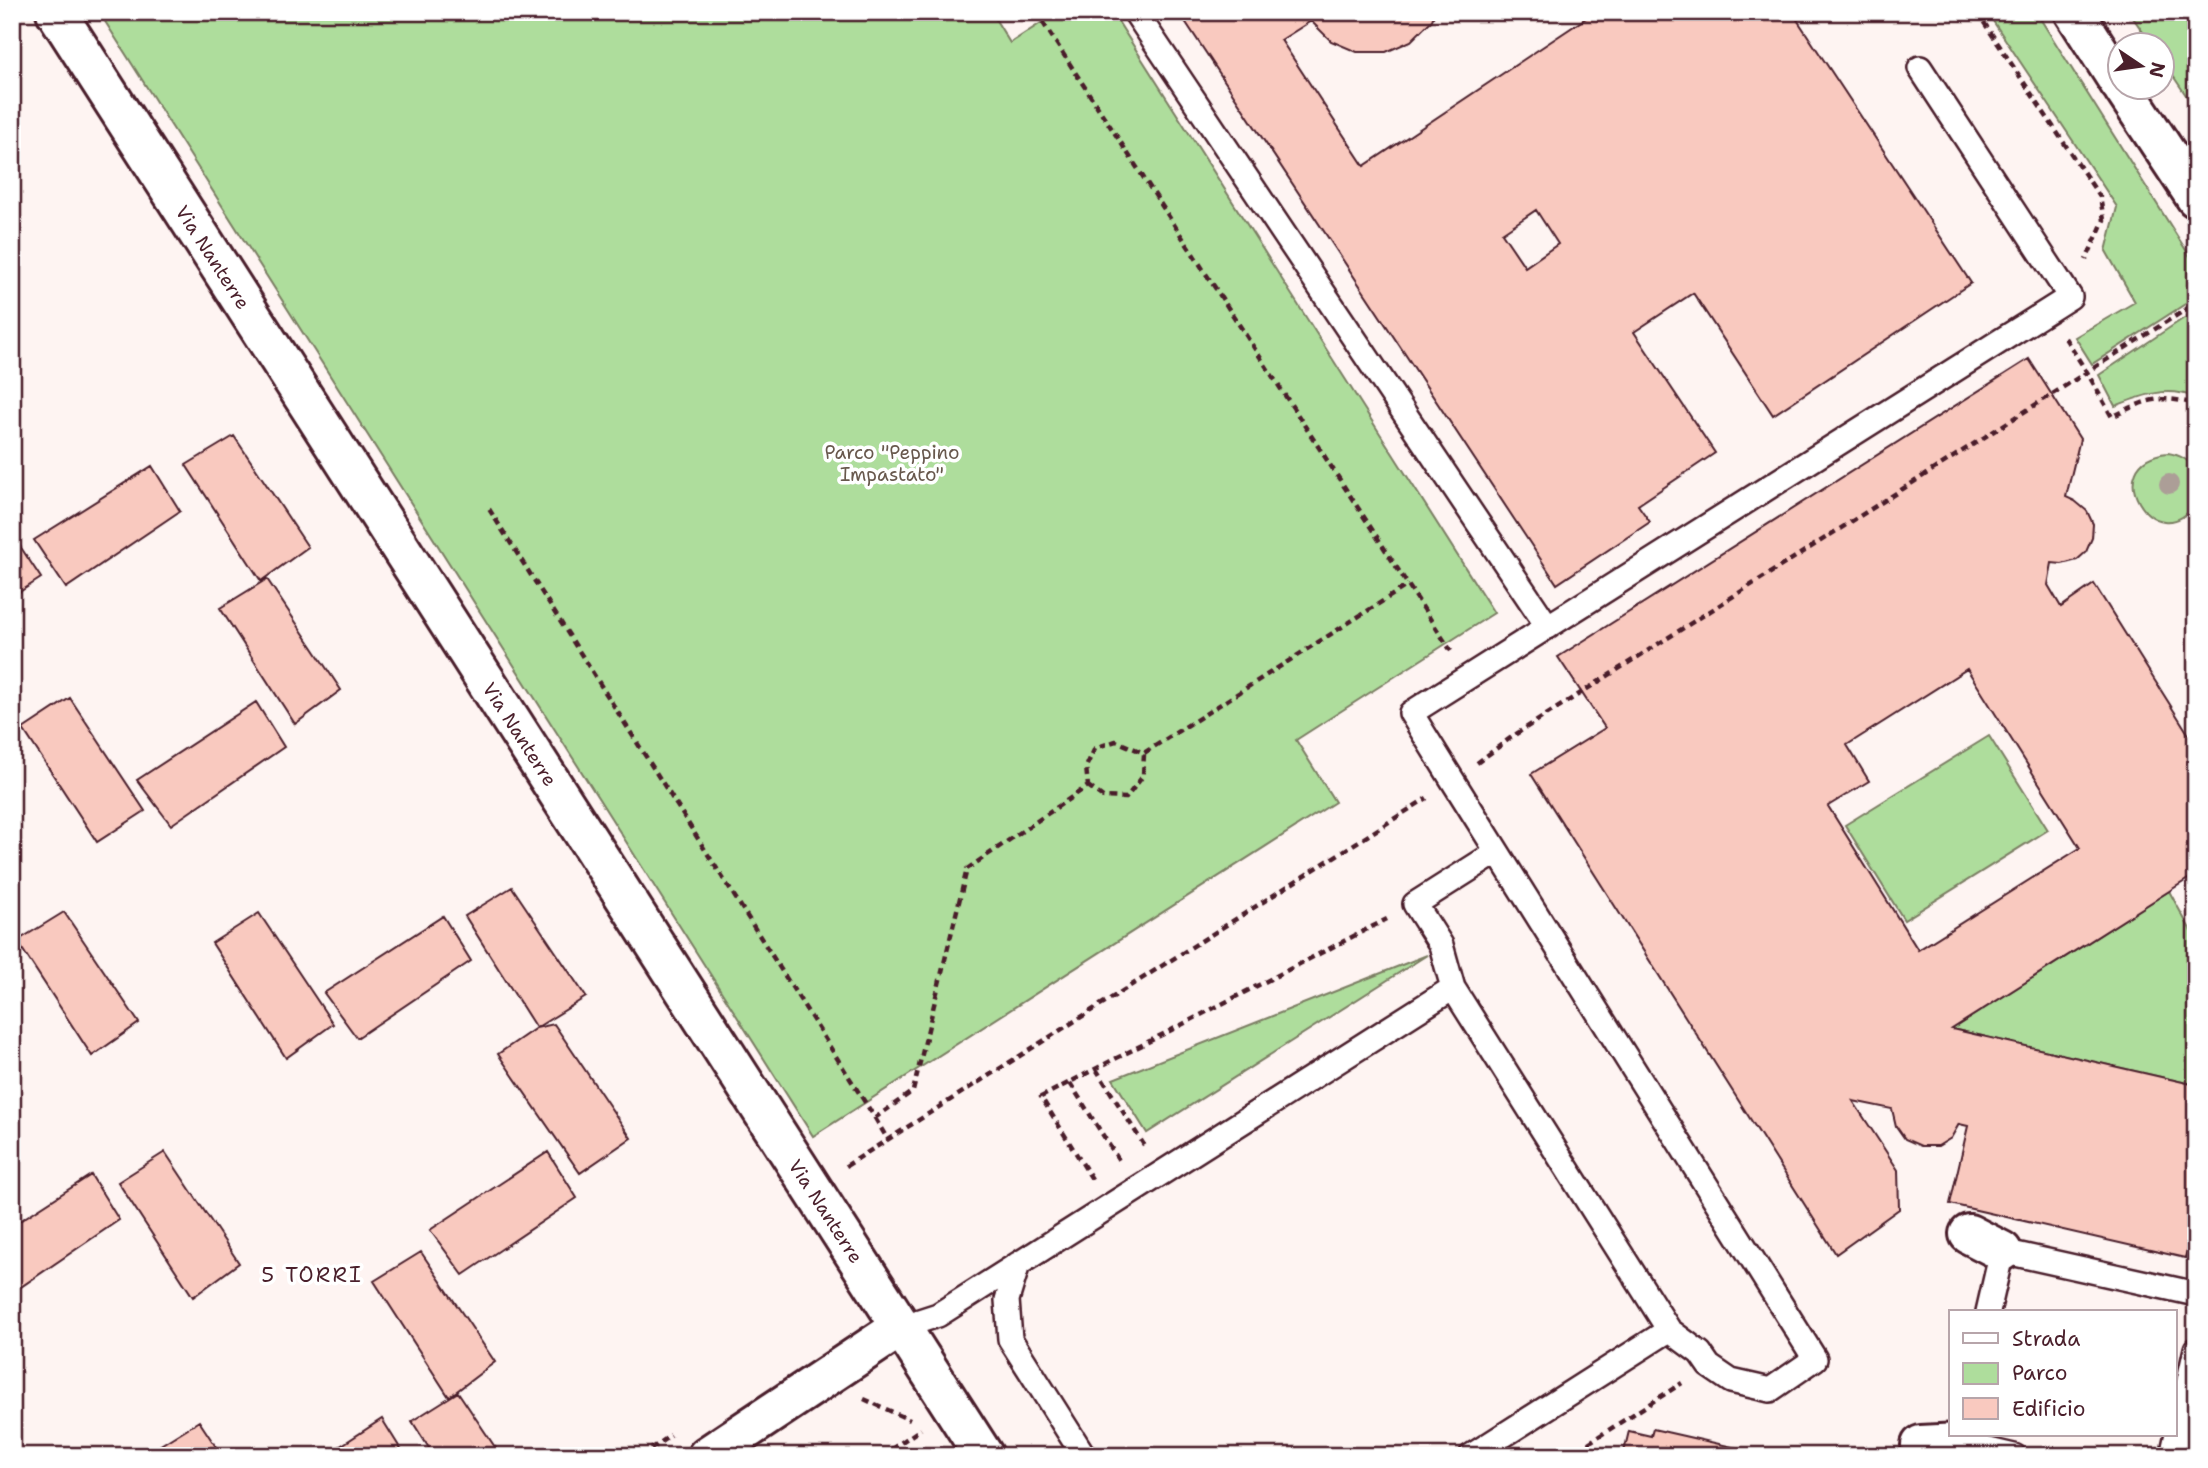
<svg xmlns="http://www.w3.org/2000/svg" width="2208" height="1468" viewBox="0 0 2208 1468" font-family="'Shantell Sans',sans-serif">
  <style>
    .green { fill: #aedd9c; stroke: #7c7e64; stroke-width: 2 }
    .building { fill: #f9c9bf; stroke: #4a1f2b; stroke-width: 2; fill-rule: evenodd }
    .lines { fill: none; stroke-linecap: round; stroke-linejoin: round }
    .lane-casing { stroke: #4a1f2b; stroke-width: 28 }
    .street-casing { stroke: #4a1f2b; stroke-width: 44 }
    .secondary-casing { stroke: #4a1f2b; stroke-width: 44 }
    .path { stroke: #4a1f2b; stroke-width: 4.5; stroke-dasharray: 7 5; stroke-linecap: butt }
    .lane { stroke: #fff; stroke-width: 23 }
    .street { stroke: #fff; stroke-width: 38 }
    .secondary { stroke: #fff; stroke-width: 38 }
    .tree { fill: #ac9e97 }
    .labels { text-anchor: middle; stroke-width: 7; stroke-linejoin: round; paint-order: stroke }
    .street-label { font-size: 19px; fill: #4a1f2b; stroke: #fff }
    .park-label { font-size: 19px; fill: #68584d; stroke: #fff }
    .neighbourhood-label { font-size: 21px; letter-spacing: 2px; fill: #4a1f2b; stroke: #fff }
  </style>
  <rect width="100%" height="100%" fill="#fef4f2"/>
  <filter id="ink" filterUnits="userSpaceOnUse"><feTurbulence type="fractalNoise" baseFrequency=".0143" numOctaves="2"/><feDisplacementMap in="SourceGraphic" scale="14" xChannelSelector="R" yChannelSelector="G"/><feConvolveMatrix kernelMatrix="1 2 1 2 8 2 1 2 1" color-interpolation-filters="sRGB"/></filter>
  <g filter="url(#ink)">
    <path class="green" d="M99,12H991L1010,43L1058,12H1112L1494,613L1296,740L1335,802L813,1136Z
      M1987,12H2036L2196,266V297L2092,364L2075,337L2135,302L2106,251L2117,207Z
      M2129,12H2196V110L2163,61L2162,46L2152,45Z
      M2196,310V398C2167,385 2141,396 2115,406L2099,375Z
      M2168,453C2180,455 2187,459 2196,469V503C2155,562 2095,460 2168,453Z
      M1989,736L2048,830L1904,920L1845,825Z
      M2169,891L2196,940V1085L1952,1029Z
      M1427,955L1147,1133L1113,1079Z
      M2196,1212V1258H2185Z"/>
    <path class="building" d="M1179,12H1435L1432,20L1411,41L1386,52H1357L1331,41L1311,21L1281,40L1364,166L1595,12H1792L1971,283L1773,415L1693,293L1634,332L1715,453L1638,505L1650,522L1557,584ZM1536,210L1558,244L1525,267L1502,233Z
      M2029,359L2080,439L2066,497L2075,501L2087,511L2093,524L2092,538L2086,552L2077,560L2062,564L2052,563L2048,585L2061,607L2094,584L2196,746V874L1952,1029L2196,1085V1212L2185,1258L1950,1204L1968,1126L1959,1124L1951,1138L1938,1146H1921L1905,1139L1896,1126L1892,1109L1853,1101L1898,1170L1899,1209L1836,1254L1531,774L1605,728L1558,657ZM1967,669L2080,848L1918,950L1828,806L1869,781L1847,745Z
      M234,436L308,547L261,581L186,465Z
      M152,466L180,511L66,588L34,540Z
      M12,534L41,578L12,597Z
      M267,579L341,690L295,724L220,608Z
      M70,698L145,811L97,842L23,729Z
      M256,702L284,747L171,825L137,780Z
      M512,887L586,997L536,1028L465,916Z
      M64,912L139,1023L92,1056L17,941Z
      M259,913L333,1024L286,1058L212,943Z
      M443,916L471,961L357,1038L324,993Z
      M554,1024L631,1138L580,1173L498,1054L536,1028Z
      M165,1152L239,1263L193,1297L118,1182Z
      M548,1152L577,1198L463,1275L430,1230Z
      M91,1175L119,1220L12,1293V1226Z
      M421,1252L495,1362L449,1397L374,1281Z
      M458,1392L501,1456H434L412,1421Z
      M382,1419L405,1456H325Z
      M199,1421L222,1456H155L151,1451Z
      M1653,1429L1772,1456H1623L1629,1431L1651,1436Z"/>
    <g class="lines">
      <defs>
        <path id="lane" d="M1135,12L1548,627
          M1497,852L1415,904L1441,945L1453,988L1669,1330L1700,1353L1709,1366L1731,1381L1770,1390L1815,1359L1453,781L1411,713L2070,297L1920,68
          M1018,1264L1007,1300L1010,1339L1084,1456
          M1988,1312L2002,1251L2196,1294
          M901,1327L938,1315L1453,988
          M1961,1435L1959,1443L2014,1456
          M1471,1456L1669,1330
          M2172,1456L2196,1349"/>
        <path id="street" d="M56,12L984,1456
          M1969,1234L2002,1251
          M1921,1445L1959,1443
          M707,1456L901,1327"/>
        <path id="secondary" d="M2074,12L2120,84
          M2123,88L2196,198"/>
      </defs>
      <use href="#lane" class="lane-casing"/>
      <use href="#street" class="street-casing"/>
      <use href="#secondary" class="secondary-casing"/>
      <path class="path" d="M1036,12L1451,651
        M1977,12L2100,197L2104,220L2086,260
        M2065,338L2088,374L2112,417C2146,400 2156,394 2196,404
        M489,509L875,1118L913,1091L967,869L1088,786L1086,767L1095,748L1116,741L1144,753L1408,585
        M1477,763L1513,736L2196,303
        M1088,786L1103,797L1126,798L1143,776L1144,753
        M1096,1069L1144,1145
        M1070,1083L1120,1162
        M875,1118L888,1140
        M846,1166L1427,798
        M1092,1179L1041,1097L1387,919
        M864,1399L910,1420
        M641,1456L671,1435
        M881,1456L921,1429
        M1568,1456L1682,1383"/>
      <use href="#lane" class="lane"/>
      <use href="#street" class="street"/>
      <use href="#secondary" class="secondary"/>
    </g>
    <circle class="tree" cx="2169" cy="484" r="10"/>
  </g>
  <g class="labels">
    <g class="street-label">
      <text transform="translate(213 257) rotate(57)" y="7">Via Nanterre</text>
      <text transform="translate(520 734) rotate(57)" y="7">Via Nanterre</text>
      <text transform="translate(826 1211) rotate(57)" y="7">Via Nanterre</text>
    </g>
    <g class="park-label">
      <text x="892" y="459">Parco "Peppino<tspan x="892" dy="22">Impastato"</tspan></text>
    </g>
    <g class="neighbourhood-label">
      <text x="312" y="1282">5 TORRI</text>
    </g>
  </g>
  <rect width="2208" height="1468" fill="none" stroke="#fff" stroke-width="42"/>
  <rect x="21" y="21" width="2166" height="1426" fill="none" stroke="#4a1f2b" stroke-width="2.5" filter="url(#ink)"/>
  <rect x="1949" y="1310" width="228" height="126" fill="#ffffff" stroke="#b7a5aa" stroke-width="2"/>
  <rect x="1963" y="1333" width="35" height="10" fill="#ffffff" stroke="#b7a5aa" stroke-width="2"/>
  <text x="2012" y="1346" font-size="21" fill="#4a1f2b">Strada</text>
  <rect x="1963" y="1363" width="35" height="21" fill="#aedd9c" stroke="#b7a5aa" stroke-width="2"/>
  <text x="2012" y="1380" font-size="21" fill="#4a1f2b">Parco</text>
  <rect x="1963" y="1398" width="35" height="21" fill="#f9c9bf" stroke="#b7a5aa" stroke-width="2"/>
  <text x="2012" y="1416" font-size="21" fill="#4a1f2b">Edificio</text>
  <g transform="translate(2141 66) rotate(103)"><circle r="33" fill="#ffffff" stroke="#b7a5aa" stroke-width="2"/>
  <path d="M0-5L12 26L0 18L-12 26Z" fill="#4a1f2b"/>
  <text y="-10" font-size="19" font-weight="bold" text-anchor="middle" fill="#4a1f2b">N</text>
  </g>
</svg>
